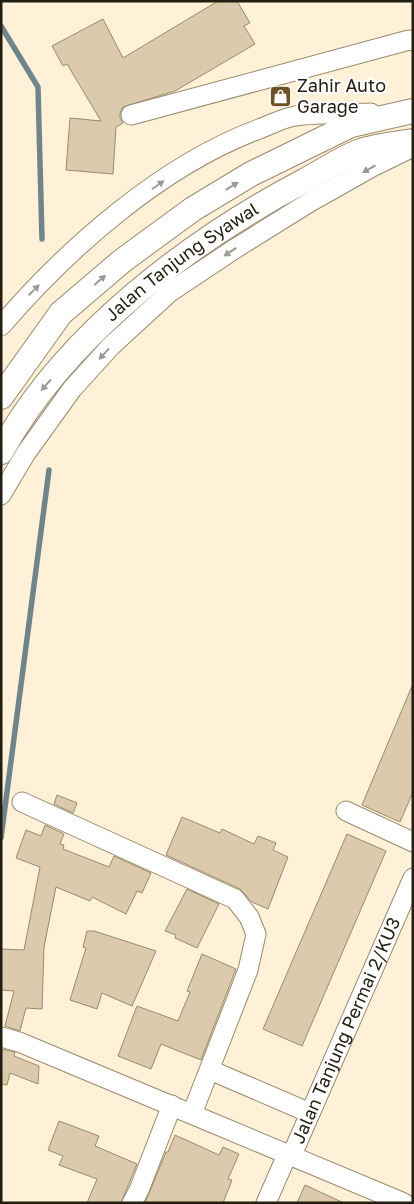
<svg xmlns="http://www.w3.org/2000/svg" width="414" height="1204" viewBox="0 0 414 1204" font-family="'Golos Text',sans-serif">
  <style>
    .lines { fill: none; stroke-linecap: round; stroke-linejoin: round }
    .stream { stroke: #6d858b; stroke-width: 5.5 }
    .building { fill: #dbcaab; stroke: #9a8a6d }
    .minor-casing { stroke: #99896c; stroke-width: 21 }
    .major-casing { stroke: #99896c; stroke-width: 26 }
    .minor { stroke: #fff; stroke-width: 19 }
    .major { stroke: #fff; stroke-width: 24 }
    .oneway { fill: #9c9994 }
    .labels { text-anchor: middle; stroke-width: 4.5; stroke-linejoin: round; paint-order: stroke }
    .poi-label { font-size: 18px; fill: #231d12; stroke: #fff; text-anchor: start }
    .street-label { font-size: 18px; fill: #231d12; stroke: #fff }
  </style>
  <rect width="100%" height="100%" fill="#fff1d7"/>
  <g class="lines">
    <path class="stream" d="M1,26L38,87L42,239
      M1,838L49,470"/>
  </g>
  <path class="building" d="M218,1H237L250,23L244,26L255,44L175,91L123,107L120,113V118L123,123L116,127L113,174L66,170L70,118L101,121L67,64L63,66L52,46L103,19L123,58Z
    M412,686L413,792L400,822L362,805Z
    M57,795L77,803L73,813L54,804Z
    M182,817L220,833L222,829L254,844L258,836L276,843L273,850L288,857L268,909L252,902L240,889L166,855Z
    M45,825L64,834L60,844L64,845L63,849L109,867L114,856L151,873L142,893L137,891L126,914L92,897L90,901L56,887L44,947L42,1009L26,1008L20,1031L5,1026L14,991L1,990V949L24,950L40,867L16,858L26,830L41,836Z
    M347,834L386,851L302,1046L263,1029Z
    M187,889L219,904L197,948L175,938L176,935L165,931Z
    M87,931H94L156,951L132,1006L102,993L97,1009L70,1000L86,948L83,947Z
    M202,954L236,969L201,1060L161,1044L151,1069L118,1056L137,1006L178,1021L190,992L187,991Z
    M1,1049L15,1052L14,1056L39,1066L38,1084L10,1073L7,1085L1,1084Z
    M59,1121L99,1136L95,1146L137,1164L121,1203H87L97,1179L59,1165L63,1156L48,1150Z
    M175,1135L219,1155L223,1147L239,1154L228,1179L232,1180L223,1203H145L166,1152H168Z
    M305,1185L344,1203H297Z"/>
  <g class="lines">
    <defs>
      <g id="minor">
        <path d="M131,115L409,40L413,41"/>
        <path d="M1,326C68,248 162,165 259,129C270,125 283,118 295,116C317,113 348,114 371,113"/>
        <path d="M1,495L26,453L72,389L111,346L170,292L236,248L310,202L372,167L413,147"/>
        <path d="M22,802L235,899L249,917L256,934L248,970L192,1114"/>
        <path d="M346,811L413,842"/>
        <path d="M1,1037L19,1042C148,1095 275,1150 404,1203"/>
        <path d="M210,1070L310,1113"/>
        <path id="s1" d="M291,1157L413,878"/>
        <path d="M132,1203L139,1190L172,1105"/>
        <path d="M266,1203L287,1155"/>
      </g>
      <g id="major">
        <path d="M1,397L61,313L122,261L193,209L251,174L351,125L413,111"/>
        <path id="s2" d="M1,452C64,336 190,241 304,181C321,172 343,157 361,151C377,145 396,144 413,141"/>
      </g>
    </defs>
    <use href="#minor" class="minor-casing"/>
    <use href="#major" class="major-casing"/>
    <use href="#minor" class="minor"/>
    <use href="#major" class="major"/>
  </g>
  <defs><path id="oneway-solid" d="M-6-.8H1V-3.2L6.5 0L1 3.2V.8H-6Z" transform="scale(1.25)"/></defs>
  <g class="oneway">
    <use href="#oneway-solid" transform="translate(369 169) rotate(151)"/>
    <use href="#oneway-solid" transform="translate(158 185) rotate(-35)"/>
    <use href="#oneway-solid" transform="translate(232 186) rotate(-31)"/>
    <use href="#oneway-solid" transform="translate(230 252) rotate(146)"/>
    <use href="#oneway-solid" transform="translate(100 280) rotate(-41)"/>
    <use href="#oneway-solid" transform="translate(34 290) rotate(-45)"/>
    <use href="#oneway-solid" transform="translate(104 354) rotate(132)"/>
    <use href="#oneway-solid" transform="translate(46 385) rotate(131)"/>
  </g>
  <defs>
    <symbol id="shop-square" viewBox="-11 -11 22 22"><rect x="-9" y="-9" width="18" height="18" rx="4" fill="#6e5225" stroke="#fff"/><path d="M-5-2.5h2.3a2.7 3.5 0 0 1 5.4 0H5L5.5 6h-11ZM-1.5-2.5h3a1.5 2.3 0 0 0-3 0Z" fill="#fff"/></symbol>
  </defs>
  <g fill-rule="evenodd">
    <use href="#shop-square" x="268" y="84" width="25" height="25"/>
  </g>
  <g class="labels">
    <g class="poi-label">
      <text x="297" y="92">Zahir Auto<tspan x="297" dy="21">Garage</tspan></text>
    </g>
    <g class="street-label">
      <text dy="6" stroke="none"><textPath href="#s2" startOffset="265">Jalan Tanjung Syawal</textPath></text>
      <text dy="6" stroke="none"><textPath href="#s1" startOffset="138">Jalan Tanjung Permai 2/KU3</textPath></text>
    </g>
  </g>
  <rect width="414" height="1204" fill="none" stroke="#231d12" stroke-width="5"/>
</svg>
